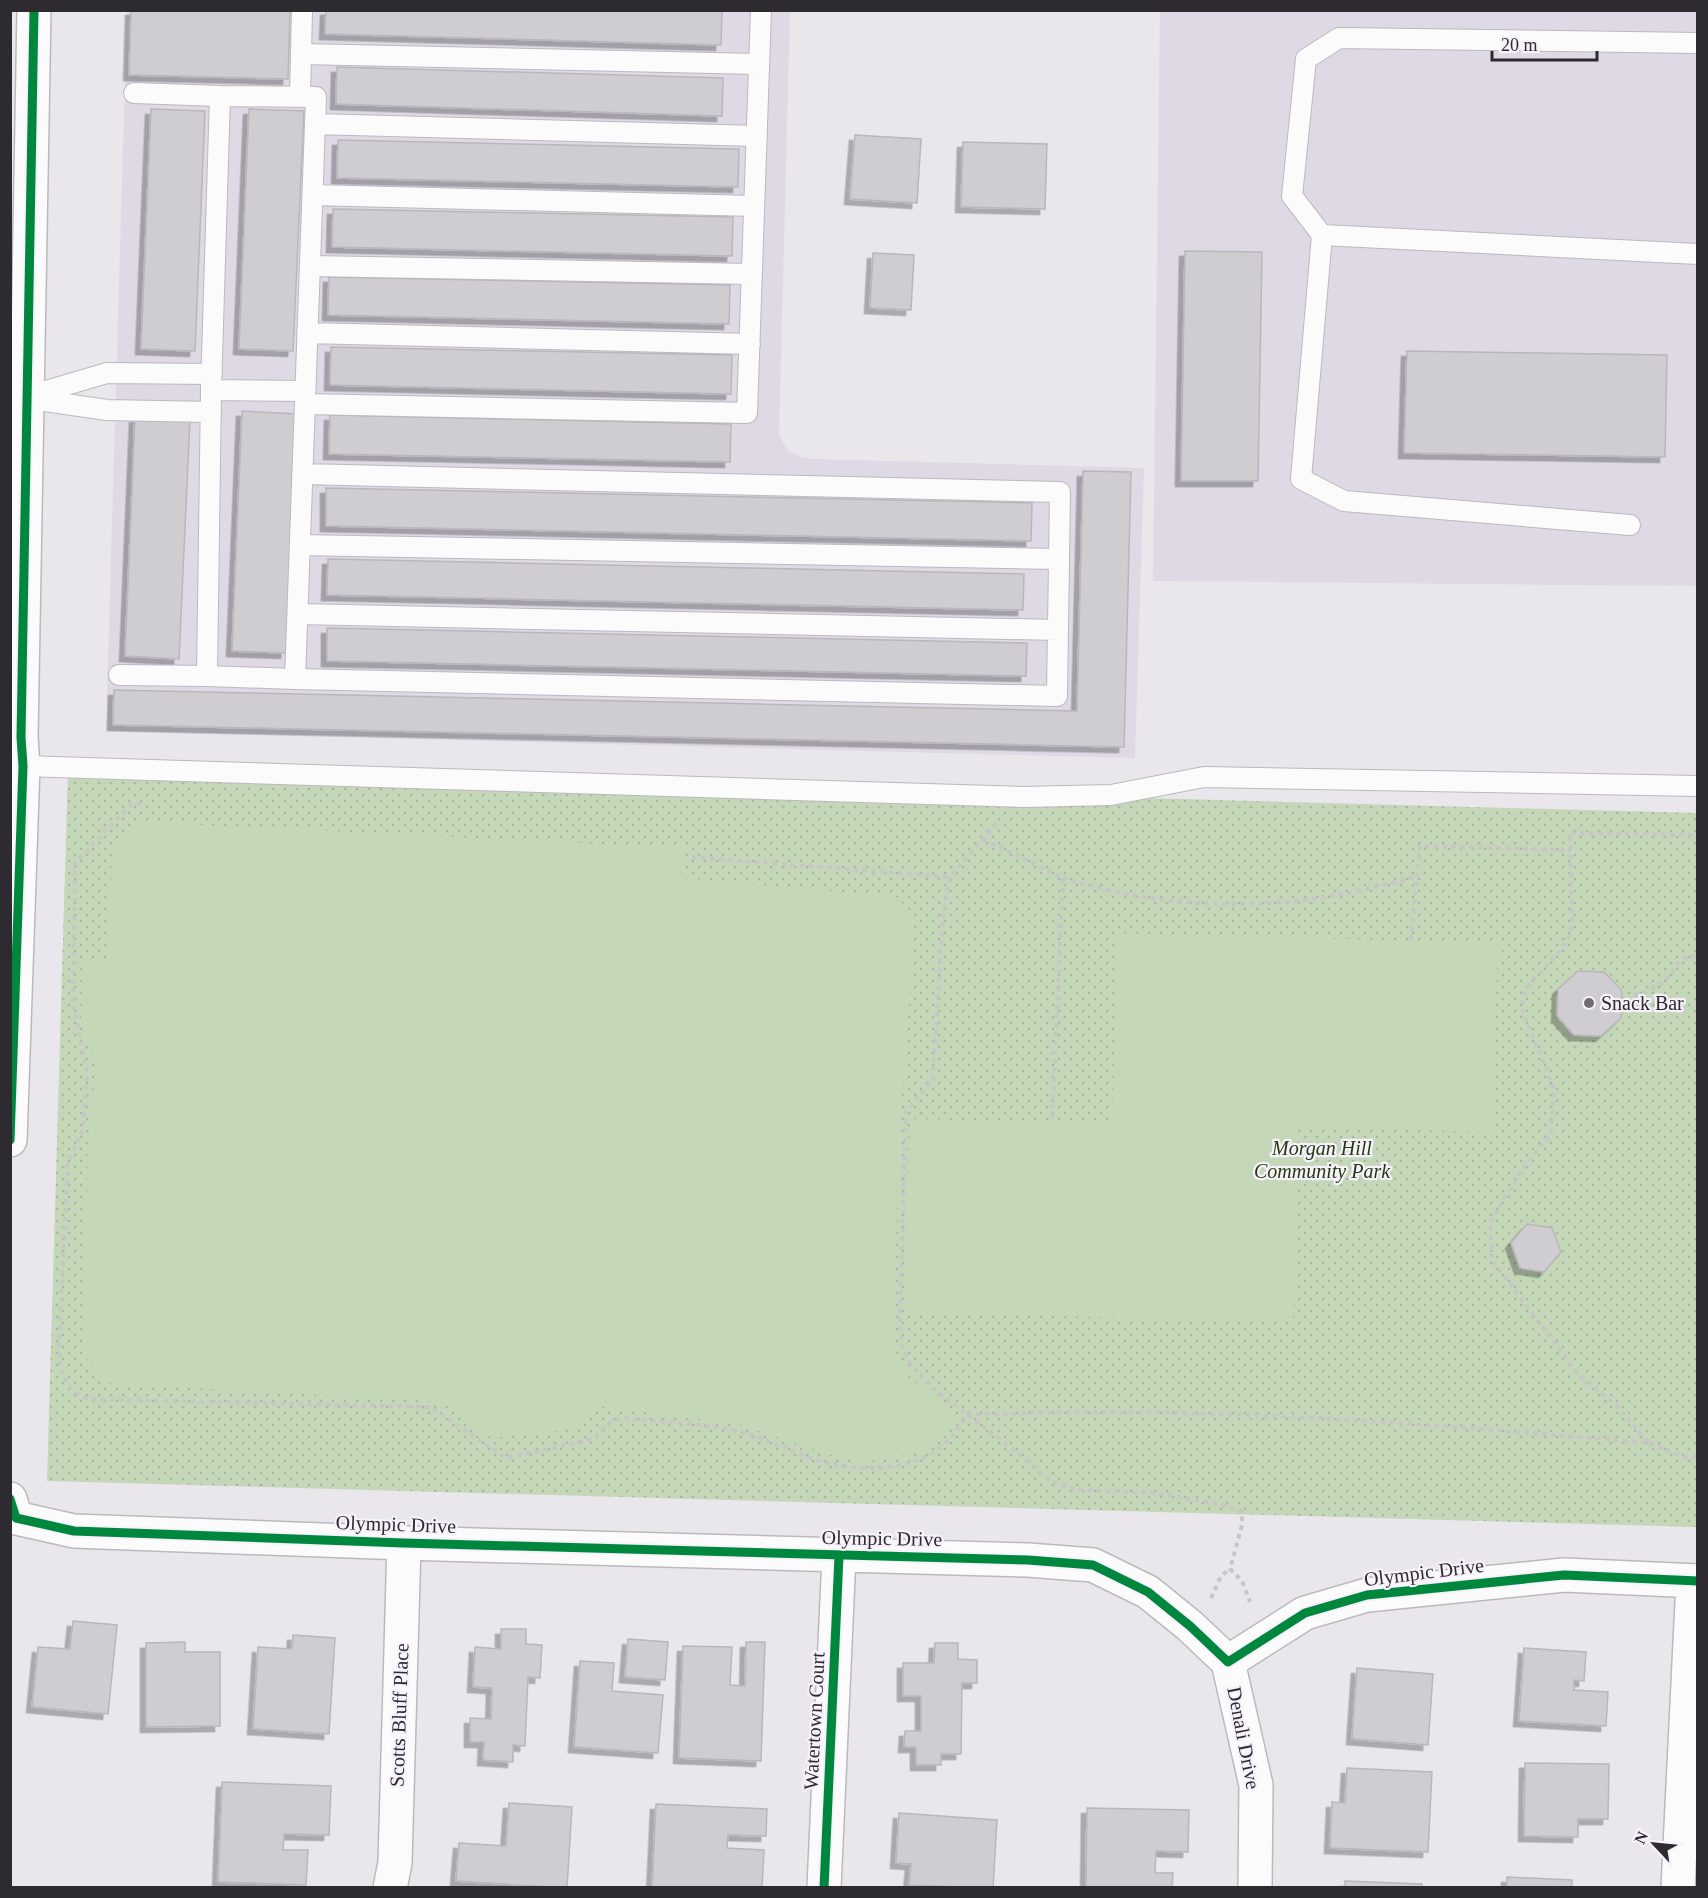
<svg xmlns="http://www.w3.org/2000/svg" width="1708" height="1898" viewBox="0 0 1708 1898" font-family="'Times New Roman',serif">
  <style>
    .built { fill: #ded9e5 }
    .green { fill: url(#green-dots) }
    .pitch { fill: #c5d7b9 }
    .building { fill: #cfcdd2; stroke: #b9b7bb; stroke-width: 1.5; filter: url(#shadow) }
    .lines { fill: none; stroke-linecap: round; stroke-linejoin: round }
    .lane-casing { stroke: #bcb9be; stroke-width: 22 }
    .street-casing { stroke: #bcb9be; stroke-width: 36 }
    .path { stroke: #c7c6c7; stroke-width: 4; stroke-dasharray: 4.5 4.5; stroke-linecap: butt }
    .lane { stroke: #fcfbfc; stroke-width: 20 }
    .street { stroke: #fcfbfc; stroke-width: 33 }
    .cycleway-casing { stroke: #f6f1fb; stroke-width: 13 }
    .cycleway { stroke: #00873e; stroke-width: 9 }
    .poi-dot { fill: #6f6c71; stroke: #f6f1fb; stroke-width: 2 }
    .labels { text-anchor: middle; stroke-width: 4.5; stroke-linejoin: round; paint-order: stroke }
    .poi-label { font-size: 20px; fill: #2d2b2f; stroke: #f6f1fb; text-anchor: start }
    .park-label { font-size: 20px; font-style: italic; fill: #243b0f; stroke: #f6f1fb }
    .street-label { font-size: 20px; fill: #2d2b2f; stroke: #f6f1fb }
  </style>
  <defs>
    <pattern id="green-dots" width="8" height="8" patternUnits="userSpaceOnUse" patternTransform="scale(1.5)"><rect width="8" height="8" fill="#c5d7b9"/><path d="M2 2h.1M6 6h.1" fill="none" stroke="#aab99f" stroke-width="1.8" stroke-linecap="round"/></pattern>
    <filter id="shadow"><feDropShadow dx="-5.5" dy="5.5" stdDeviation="0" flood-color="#0004"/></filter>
  </defs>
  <rect width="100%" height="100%" fill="#e9e6ec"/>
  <path class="built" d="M127,11H790L779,435L787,450L800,457L812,459L1144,468L1135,758L106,731Z
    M1160,11H1697V586L1153,581Z"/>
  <path class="green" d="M68,769L1697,813V1527L47,1481Z"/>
  <path class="pitch" d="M141,822L684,848L681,878L897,897L915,916L901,1116L893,1318L897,1357L909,1378L953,1414L954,1425L935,1445L906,1455L863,1462L828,1454L738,1424L597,1406L576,1429L491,1438L442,1402L107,1383L82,1354L88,1136L96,1065L81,1021L82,961L106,960L112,852Z
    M1117,933L1498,943L1492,1132L1298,1127L1293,1322L904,1312L910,1119L1112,1123Z"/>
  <path class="building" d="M131,10H290L288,79L129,75Z
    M326,10H722L721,45L325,34Z
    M337,67L723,78L722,116L336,104Z
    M151,109L205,111L195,351L141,349Z
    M249,109L304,111L293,351L239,349Z
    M855,135L921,139L917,203L850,199Z
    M338,140L739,149L738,187L337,178Z
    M963,142L1047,144L1045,209L961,207Z
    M333,209L733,217L732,256L332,247Z
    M1185,251L1262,252L1258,481H1181Z
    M873,253L914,255L911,310L870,308Z
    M329,277L730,285L729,324L328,315Z
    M331,347L732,355L731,394L330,385Z
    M1407,351L1667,355L1665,457L1404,453Z
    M242,411L296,414L286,653L232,651Z
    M330,415L731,424L730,462L329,454Z
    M135,417L190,419L179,659L125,656Z
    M1083,471L1131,472L1124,747L113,725L114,690L1077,711Z
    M326,488L1032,503L1031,541L326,526Z
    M328,559L1024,574L1023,610L327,595Z
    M327,628L1027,643L1026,676L327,661Z
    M1578,971L1604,972L1622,991L1621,1018L1601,1036L1574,1035L1557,1016L1558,989Z
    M1527,1224L1552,1228L1561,1252L1544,1272L1520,1268L1511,1243Z
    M73,1621L117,1625L108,1714L32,1707L38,1647L70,1649Z
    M501,1629H526V1644L542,1645L540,1678L528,1677L525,1746L513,1745V1762L483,1760L484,1742H470V1718L491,1719L492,1688L473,1687L475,1647L501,1649Z
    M293,1635L335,1638L329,1734L253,1729L258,1647L292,1649Z
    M628,1639L668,1642L665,1680L625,1677Z
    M185,1642V1652H220V1726L146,1727V1643Z
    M746,1642H765L761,1761L679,1758L683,1646L732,1647L730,1685L745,1686Z
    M935,1643H958V1659L977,1660V1683H962L961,1754H941V1765H916V1747H904L905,1731H921V1696H903V1663H934Z
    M1524,1648L1586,1652L1584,1681L1574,1680V1690L1608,1692L1606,1726L1519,1721Z
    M580,1661L614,1663L612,1691L663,1695L658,1753L574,1747Z
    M1357,1668L1433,1674L1428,1745L1352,1739Z
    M1525,1763L1609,1764L1608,1819H1578V1837L1524,1836Z
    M1347,1768L1432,1772L1428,1852L1330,1848L1332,1802L1345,1803Z
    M222,1782L331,1786L329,1835L284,1834L283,1850H308L306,1885L218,1882Z
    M509,1803L572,1807L567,1888L456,1881L459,1843L506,1846Z
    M656,1804L767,1809L766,1836L728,1835L727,1848L764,1850L762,1888H652Z
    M1087,1808L1189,1810L1188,1852L1156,1851L1155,1873H1173L1172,1888H1086Z
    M899,1813L997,1820L993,1888L909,1885L911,1864L896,1863Z
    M1507,1877L1572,1880V1888H1507Z
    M1345,1881L1422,1884V1888H1345Z"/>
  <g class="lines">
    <defs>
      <path id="lane" d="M1698,43L1339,38L1306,59L1292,196L1322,235L1698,254
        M301,54L759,64
        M134,93L220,96
        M220,96L316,97L295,679L207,676L211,390Z
        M300,97L302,10
        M315,124L757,136
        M313,195L754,206
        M1322,235L1301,479L1344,501L1630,525
        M310,266L752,274
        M307,333L750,344
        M211,390L305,391
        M32,395L107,373L212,374
        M10,396L107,410L211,412
        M305,404L747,413L761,10
        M300,545L1059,559
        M298,614L1058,630
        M119,675L207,676
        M295,679L1057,696L1060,492L302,474
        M23,766L1023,797L1111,795L1204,777L1698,786"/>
      <path id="street" d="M10,1140L23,766L21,737L34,10
        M10,1499L16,1518L74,1531L404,1543L1028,1560L1093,1565L1148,1592L1190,1626L1228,1662
        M1228,1662L1305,1613L1367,1595L1564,1575L1698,1581
        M1228,1662L1256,1785L1255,1888
        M390,1888L395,1863L404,1543
        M824,1888L839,1556
        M1678,1888L1693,1581"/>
    </defs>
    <use href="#lane" class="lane-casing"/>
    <use href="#street" class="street-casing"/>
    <path class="path" d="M141,803L132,804L75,863L73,1004L87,1072L83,1130L68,1162L59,1342C59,1368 62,1389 88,1399L430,1407L506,1458L593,1439L613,1420L624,1418C666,1423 710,1423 750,1435C775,1442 798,1455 823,1462C860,1471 910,1472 941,1447C952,1439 959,1426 967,1415C1194,1405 1422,1423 1649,1443L1684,1457L1698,1456
      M996,823L950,877L943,915L933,1079L906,1112L900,1316L902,1347L910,1363L933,1388L1014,1450L1050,1481L1076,1490L1155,1493L1219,1504L1242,1511V1525L1230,1569L1242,1581L1250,1602
      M983,839L1063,878L1052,1122
      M692,857L950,877
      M1063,878C1183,915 1297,911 1418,876
      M1411,940L1420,846L1571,850
      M1634,995C1644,995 1657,987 1665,980C1674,972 1681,950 1698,958
      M1648,1442L1617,1406L1578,1374L1492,1260L1490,1222L1522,1170L1551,1133L1554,1089L1521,1007L1527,987L1560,951L1569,936L1572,920L1570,833L1698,835
      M1211,1598L1221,1576L1230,1569"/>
    <use href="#lane" class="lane"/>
    <use href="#street" class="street"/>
    <defs>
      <path id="cycleway" d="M10,1140L23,766L21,737L34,10
        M10,1499L16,1518L74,1531L404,1543L1028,1560L1093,1565L1148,1592L1190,1626L1228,1662L1305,1613L1367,1595L1564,1575L1698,1581
        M824,1888L839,1556"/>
    </defs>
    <use href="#cycleway" class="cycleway-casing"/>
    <use href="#cycleway" class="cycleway"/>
  </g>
  <circle class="poi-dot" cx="1589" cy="1003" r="6"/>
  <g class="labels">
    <g class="poi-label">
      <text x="1601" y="1010">Snack Bar</text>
    </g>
    <g class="park-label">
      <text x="1322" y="1155">Morgan Hill<tspan x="1322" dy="23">Community Park</tspan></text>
    </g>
    <g class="street-label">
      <text transform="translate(396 1524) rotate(2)" y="7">Olympic Drive</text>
      <text transform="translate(882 1538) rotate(1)" y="7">Olympic Drive</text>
      <text transform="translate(1424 1572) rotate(-7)" y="7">Olympic Drive</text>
      <text transform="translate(399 1715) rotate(-88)" y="7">Scotts Bluff Place</text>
      <text transform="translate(814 1721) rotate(-87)" y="7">Watertown Court</text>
      <text transform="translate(1244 1738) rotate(79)" y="7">Denali Drive</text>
    </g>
  </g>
  <rect width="1708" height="1898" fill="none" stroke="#2d2b2f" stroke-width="24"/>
  <g transform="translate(1654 1844) rotate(296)" stroke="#f6f1fb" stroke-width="4.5" paint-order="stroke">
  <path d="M0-4.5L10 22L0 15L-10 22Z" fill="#2d2b2f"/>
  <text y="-9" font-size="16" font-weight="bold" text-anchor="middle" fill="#2d2b2f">N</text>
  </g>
  <path d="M1492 51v9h105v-9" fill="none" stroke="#2d2b2f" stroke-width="3"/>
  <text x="1501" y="51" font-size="18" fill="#2d2b2f" stroke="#f6f1fb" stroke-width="4.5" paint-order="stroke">20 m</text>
</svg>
